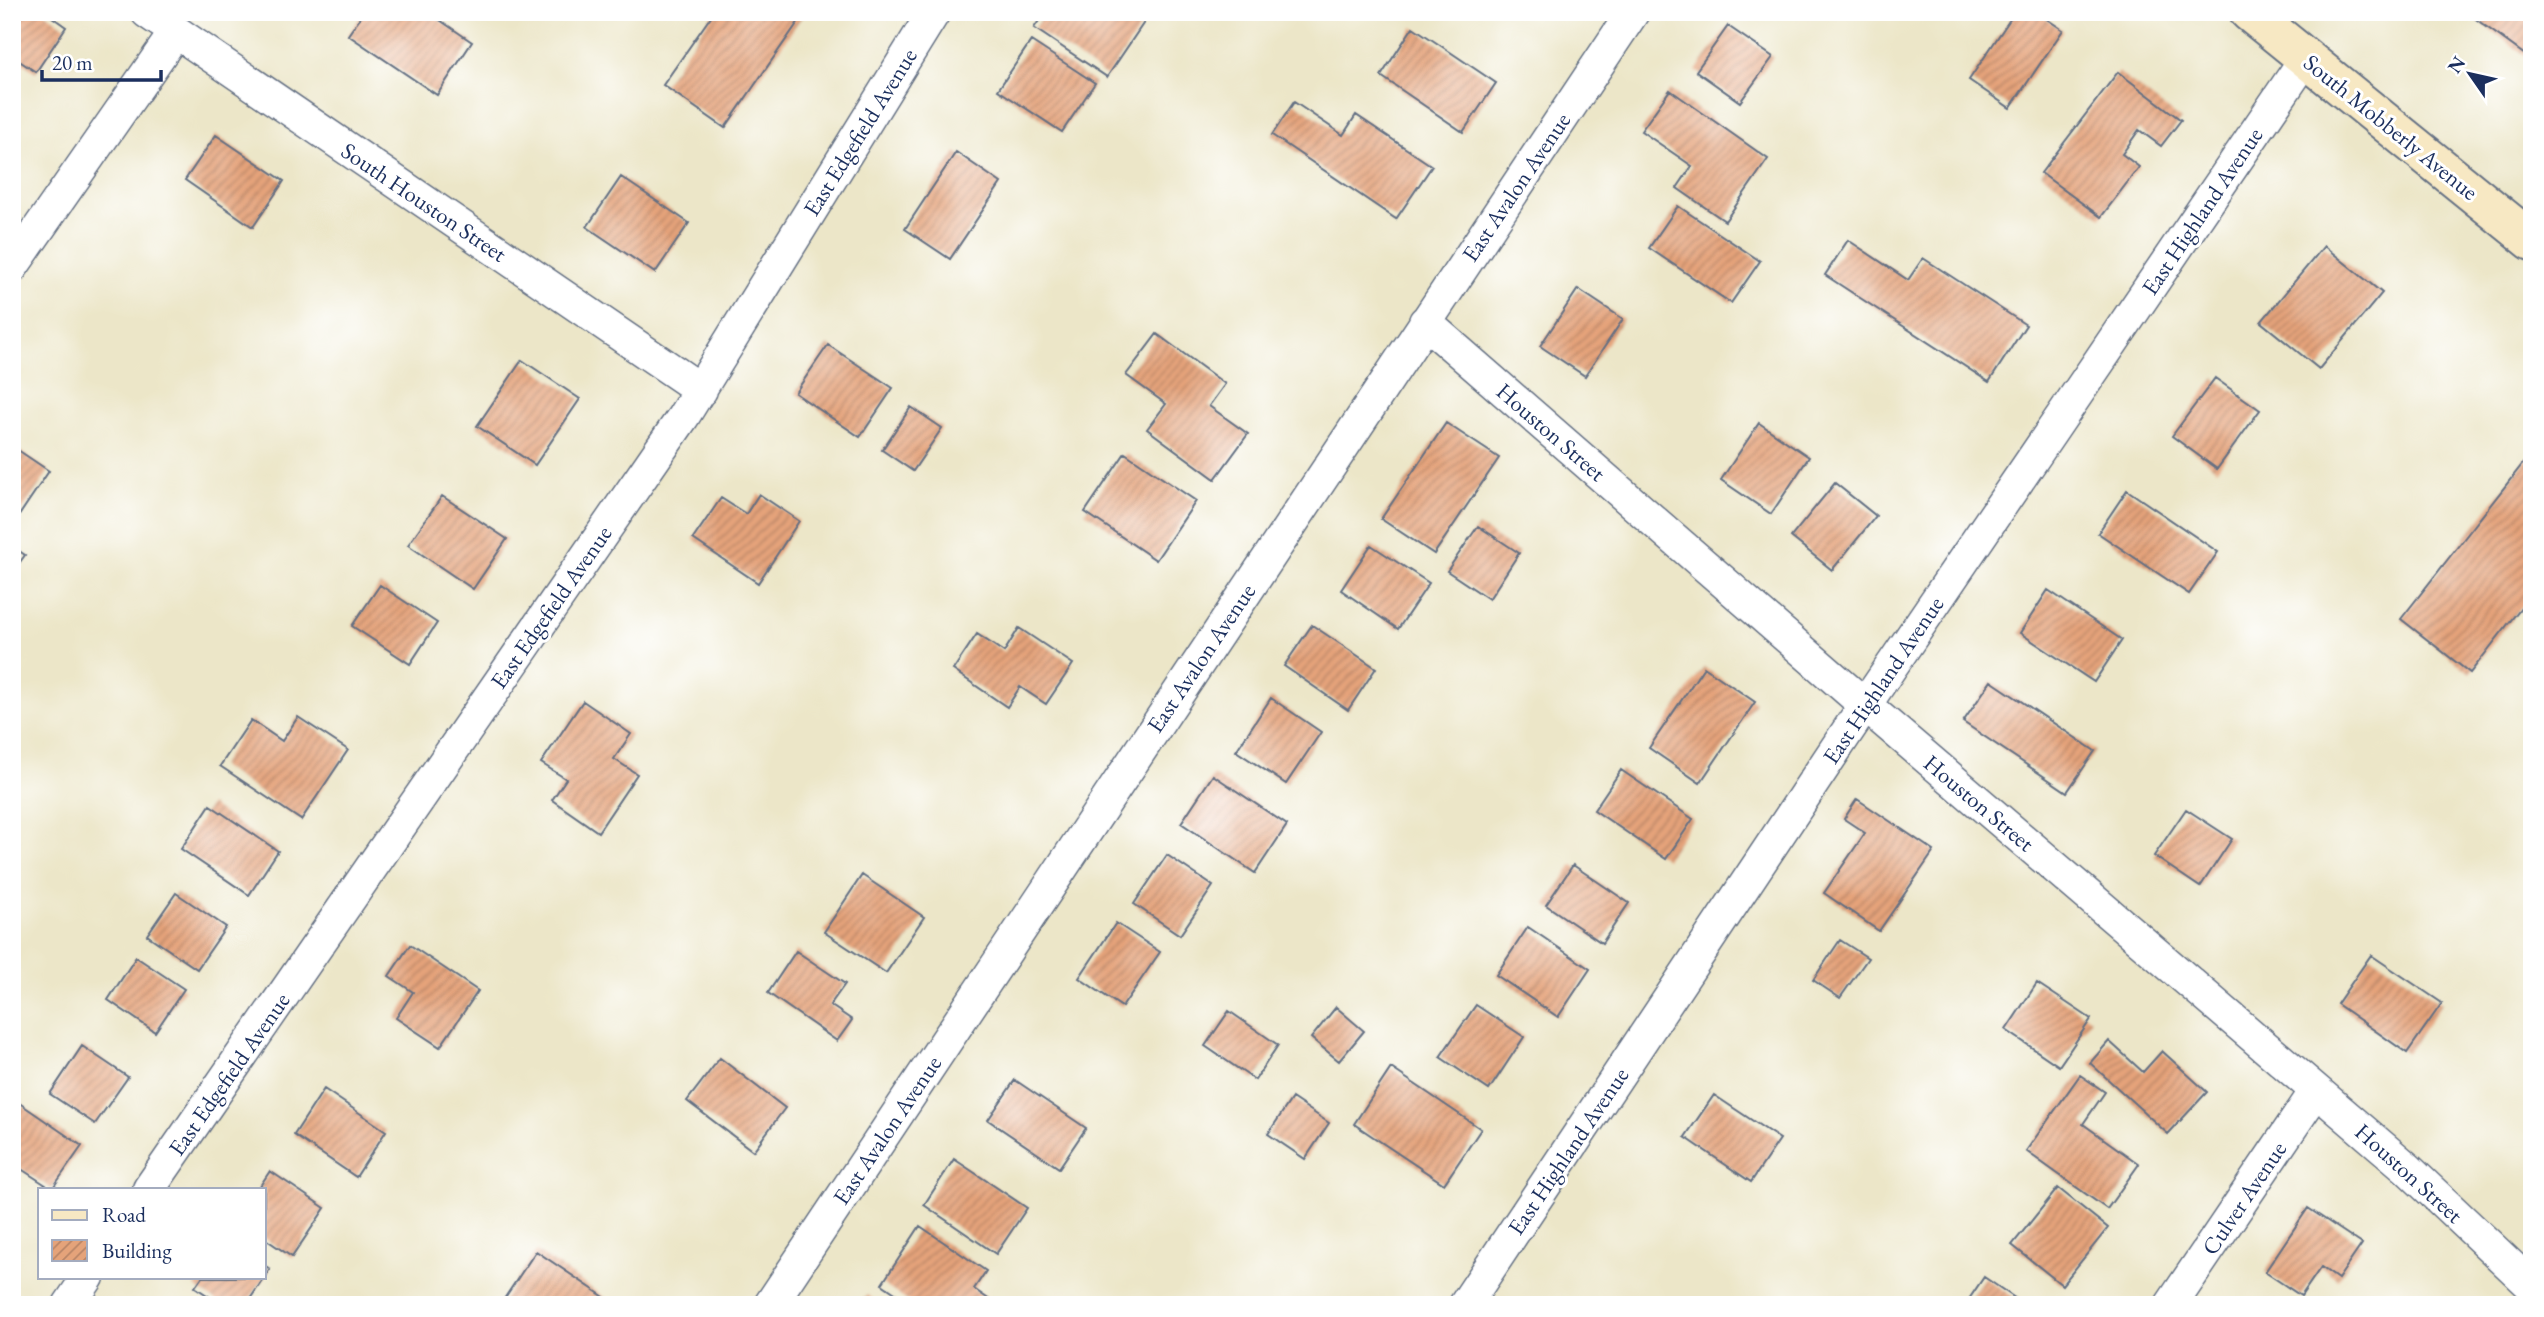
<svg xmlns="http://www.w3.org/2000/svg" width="2544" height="1317" viewBox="0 0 2544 1317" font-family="'EB Garamond',serif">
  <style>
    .building { fill: url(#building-hatch) }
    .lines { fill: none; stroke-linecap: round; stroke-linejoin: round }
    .minor-casing { stroke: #646f83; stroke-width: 35 }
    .secondary-casing { stroke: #646f83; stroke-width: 42 }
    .minor { stroke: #fff; stroke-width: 32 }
    .secondary { stroke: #f7e8c3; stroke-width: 38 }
    .labels { text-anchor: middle; stroke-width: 6; stroke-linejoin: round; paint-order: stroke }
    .street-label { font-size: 23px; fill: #1b2f5e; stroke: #fff }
  </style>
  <defs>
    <pattern id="building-hatch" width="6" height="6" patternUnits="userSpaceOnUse" patternTransform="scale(1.75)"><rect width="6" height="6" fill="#e5a37a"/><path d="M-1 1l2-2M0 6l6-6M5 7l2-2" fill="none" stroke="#b98567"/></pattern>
  </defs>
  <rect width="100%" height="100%" fill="#fff"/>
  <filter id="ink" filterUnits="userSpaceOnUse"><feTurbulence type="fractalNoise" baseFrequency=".0143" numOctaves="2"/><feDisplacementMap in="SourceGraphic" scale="14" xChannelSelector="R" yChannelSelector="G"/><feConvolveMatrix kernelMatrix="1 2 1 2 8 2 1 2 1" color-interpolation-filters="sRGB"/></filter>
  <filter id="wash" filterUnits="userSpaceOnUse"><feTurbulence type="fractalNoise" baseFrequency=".00686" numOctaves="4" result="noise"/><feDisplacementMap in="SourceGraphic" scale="28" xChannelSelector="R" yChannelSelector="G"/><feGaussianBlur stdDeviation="1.57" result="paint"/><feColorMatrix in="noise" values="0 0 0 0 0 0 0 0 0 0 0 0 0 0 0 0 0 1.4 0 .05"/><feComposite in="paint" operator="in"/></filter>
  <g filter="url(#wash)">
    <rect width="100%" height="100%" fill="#ece6c8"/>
    <g id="blocks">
      <path class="building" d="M12,12H45L66,27L36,72L12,56Z
        M364,12H428L472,42L437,95L348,35Z
        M714,12H798L803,15L725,128L663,85Z
        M1045,12H1151L1107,77L1034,28Z
        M2015,12H2036L2063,30L2010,108L1969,80Z
        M2476,12H2532V60L2473,17Z
        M1728,26L1773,57L1740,102L1696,71Z
        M1413,27L1496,83L1463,132L1381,76Z
        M1031,41L1095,83L1062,132L998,90Z
        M2118,72L2181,120L2161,146L2139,130L2122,154L2139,167L2101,217L2041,173Z
        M1670,90L1768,159L1725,221L1677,188L1692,166L1641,131Z
        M1294,102L1343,135L1356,115L1432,166L1396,219L1272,135Z
        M216,135L284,181L253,227L185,180Z
        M956,152L1001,183L950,259L905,229Z
        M621,177L689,223L655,273L587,227Z
        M1678,206L1760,261L1731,303L1649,248Z
        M1848,240L1908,280L1923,258L2026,325L1989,382L1825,275Z
        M2324,246L2382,293L2319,369L2261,322Z
        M1578,289L1623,319L1585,376L1540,346Z
        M1157,334L1225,384L1209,406L1248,434L1215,479L1147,429L1166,404L1126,375Z
        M828,345L893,388L860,437L795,393Z
        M522,360L580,399L535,465L477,426Z
        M2215,378L2260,410L2217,469L2172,436Z
        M911,407L942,428L913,471L882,450Z
        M1446,423L1499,458L1434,554L1381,519Z
        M1759,423L1809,457L1771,514L1721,480Z
        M12,446L49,471L18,517L12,513Z
        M2532,452V593L2470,673L2401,619Z
        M1125,453L1196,501L1156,560L1085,512Z
        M1835,483L1876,516L1832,570L1791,537Z
        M2127,490L2218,552L2189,594L2098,533Z
        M759,494L799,521L758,583L693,539L721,498L746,514Z
        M442,496L507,539L473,589L408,545Z
        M1478,526L1519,553L1489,599L1447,571Z
        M1371,545L1429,583L1398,629L1341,590Z
        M12,546L25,555L12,573Z
        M380,585L437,623L410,664L352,626Z
        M2048,590L2122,640L2094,682L2020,633Z
        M1312,625L1376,668L1348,710L1284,666Z
        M1019,628L1073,664L1046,704L1020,687L1007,707L953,670L977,634L1004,652Z
        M1704,667L1755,702L1700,783L1649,748Z
        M1991,681L2095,751L2067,792L1963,722Z
        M1271,698L1321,732L1286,784L1236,751Z
        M583,701L631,734L614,759L637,774L598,832L552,800L566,779L541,763Z
        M298,717L348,750L301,820L220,766L251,720L282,741Z
        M1621,770L1693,819L1666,859L1594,810Z
        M1213,775L1287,825L1255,873L1181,823Z
        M1857,799L1934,851L1879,931L1824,893L1865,833L1844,819Z
        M210,805L278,851L249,895L181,849Z
        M2186,809L2232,839L2200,887L2154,856Z
        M1167,855L1213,886L1180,935L1134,904Z
        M1573,865L1629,903L1602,943L1546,905Z
        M862,875L924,917L886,973L824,932Z
        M176,893L226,927L197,969L147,935Z
        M1116,923L1160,952L1122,1007L1079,978Z
        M1528,927L1590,969L1558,1017L1496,975Z
        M1840,940L1868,958L1840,998L1813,980Z
        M410,945L478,991L440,1047L396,1018L413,992L389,976Z
        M796,951L845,984L830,1005L852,1020L837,1041L768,993Z
        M2371,955L2442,1003L2407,1053L2337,1004Z
        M136,957L184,989L155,1032L108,1000Z
        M2037,983L2091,1019L2059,1066L2006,1030Z
        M1476,1005L1524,1037L1489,1090L1440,1057Z
        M1336,1007L1364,1031L1339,1061L1311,1038Z
        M1229,1011L1278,1045L1255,1080L1205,1046Z
        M2109,1041L2143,1072L2162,1051L2207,1092L2168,1134L2090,1063Z
        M82,1046L128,1077L95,1124L50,1094Z
        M720,1058L785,1108L753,1151L687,1101Z
        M1391,1068L1481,1129L1444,1184L1354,1124Z
        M2080,1075L2105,1092L2083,1124L2139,1164L2107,1209L2026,1151Z
        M1015,1080L1086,1128L1059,1168L988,1120Z
        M324,1089L386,1131L356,1177L294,1135Z
        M1714,1095L1780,1139L1751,1182L1685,1137Z
        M12,1098L82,1146L52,1189L12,1163Z
        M1292,1098L1329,1123L1305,1159L1268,1134Z
        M954,1159L1027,1208L996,1254L924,1205Z
        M270,1171L325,1208L292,1257L264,1238V1189H258Z
        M2058,1188L2108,1228L2062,1285L2012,1245Z
        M2308,1208L2362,1244L2338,1279L2321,1267L2301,1296L2265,1272Z
        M920,1226L986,1271L974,1289L997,1305H913L882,1284Z
        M536,1251L616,1305H500Z
        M264,1265L270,1269L246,1305H222L195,1287L202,1277H264Z
        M1984,1277L2025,1305H1965Z
        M867,1295L882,1305H860Z"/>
    </g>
  </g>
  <g filter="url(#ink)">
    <use href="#blocks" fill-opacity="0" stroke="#646f83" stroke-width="2"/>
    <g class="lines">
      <defs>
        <path id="minor" d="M147,12L701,390
          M12,267L175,33
          M1425,322L1865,705L2407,1168L2532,1286
          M149,1189L683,417L934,12
          M69,1305L88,1277
          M770,1305L1633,12
          M1465,1305L1865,705L2306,58
          M2171,1305L2316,1091"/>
        <path id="secondary" d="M2249,12L2532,241"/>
      </defs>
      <use href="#minor" class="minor-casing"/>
      <use href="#secondary" class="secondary-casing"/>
      <use href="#minor" class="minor"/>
      <use href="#secondary" class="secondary"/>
    </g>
  </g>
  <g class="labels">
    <g class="street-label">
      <text transform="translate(2391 127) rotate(39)" y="8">South Mobberly Avenue</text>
      <text transform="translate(860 132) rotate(-58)" y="8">East Edgefield Avenue</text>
      <text transform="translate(1516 187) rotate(-56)" y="8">East Avalon Avenue</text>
      <text transform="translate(424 202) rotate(34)" y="8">South Houston Street</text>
      <text transform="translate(2202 211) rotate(-56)" y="8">East Highland Avenue</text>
      <text transform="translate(1551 432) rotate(41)" y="8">Houston Street</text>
      <text transform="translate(551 607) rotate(-55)" y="8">East Edgefield Avenue</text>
      <text transform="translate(1201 658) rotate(-56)" y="8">East Avalon Avenue</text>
      <text transform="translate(1883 680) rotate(-56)" y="8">East Highland Avenue</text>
      <text transform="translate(1979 803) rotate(40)" y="8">Houston Street</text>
      <text transform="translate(229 1074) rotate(-55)" y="8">East Edgefield Avenue</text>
      <text transform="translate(887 1130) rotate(-56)" y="8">East Avalon Avenue</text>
      <text transform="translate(1568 1151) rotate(-56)" y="8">East Highland Avenue</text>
      <text transform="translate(2409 1173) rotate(42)" y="8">Houston Street</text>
      <text transform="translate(2244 1198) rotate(-56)" y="8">Culver Avenue</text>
    </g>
  </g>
  <rect width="2544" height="1317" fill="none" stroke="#fff" stroke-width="42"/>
  <rect x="38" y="1188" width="228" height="91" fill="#ffffff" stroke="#a4acbf" stroke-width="2"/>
  <rect x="52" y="1210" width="35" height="10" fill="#f7e8c3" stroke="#a4acbf" stroke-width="2"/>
  <text x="102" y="1222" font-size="21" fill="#1b2f5e">Road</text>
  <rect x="52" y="1240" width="35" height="21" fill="url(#building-hatch)" stroke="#a4acbf" stroke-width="2"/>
  <text x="102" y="1258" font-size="21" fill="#1b2f5e">Building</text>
  <g transform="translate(2470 74) rotate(304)" stroke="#ffffff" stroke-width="5" paint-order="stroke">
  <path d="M0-5L12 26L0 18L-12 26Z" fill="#1b2f5e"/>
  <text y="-10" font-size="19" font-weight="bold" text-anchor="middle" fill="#1b2f5e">N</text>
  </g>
  <path d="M42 70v10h119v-10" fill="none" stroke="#1b2f5e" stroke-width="3.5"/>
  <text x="52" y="70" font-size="21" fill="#1b2f5e" stroke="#ffffff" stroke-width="5" paint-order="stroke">20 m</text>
</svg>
